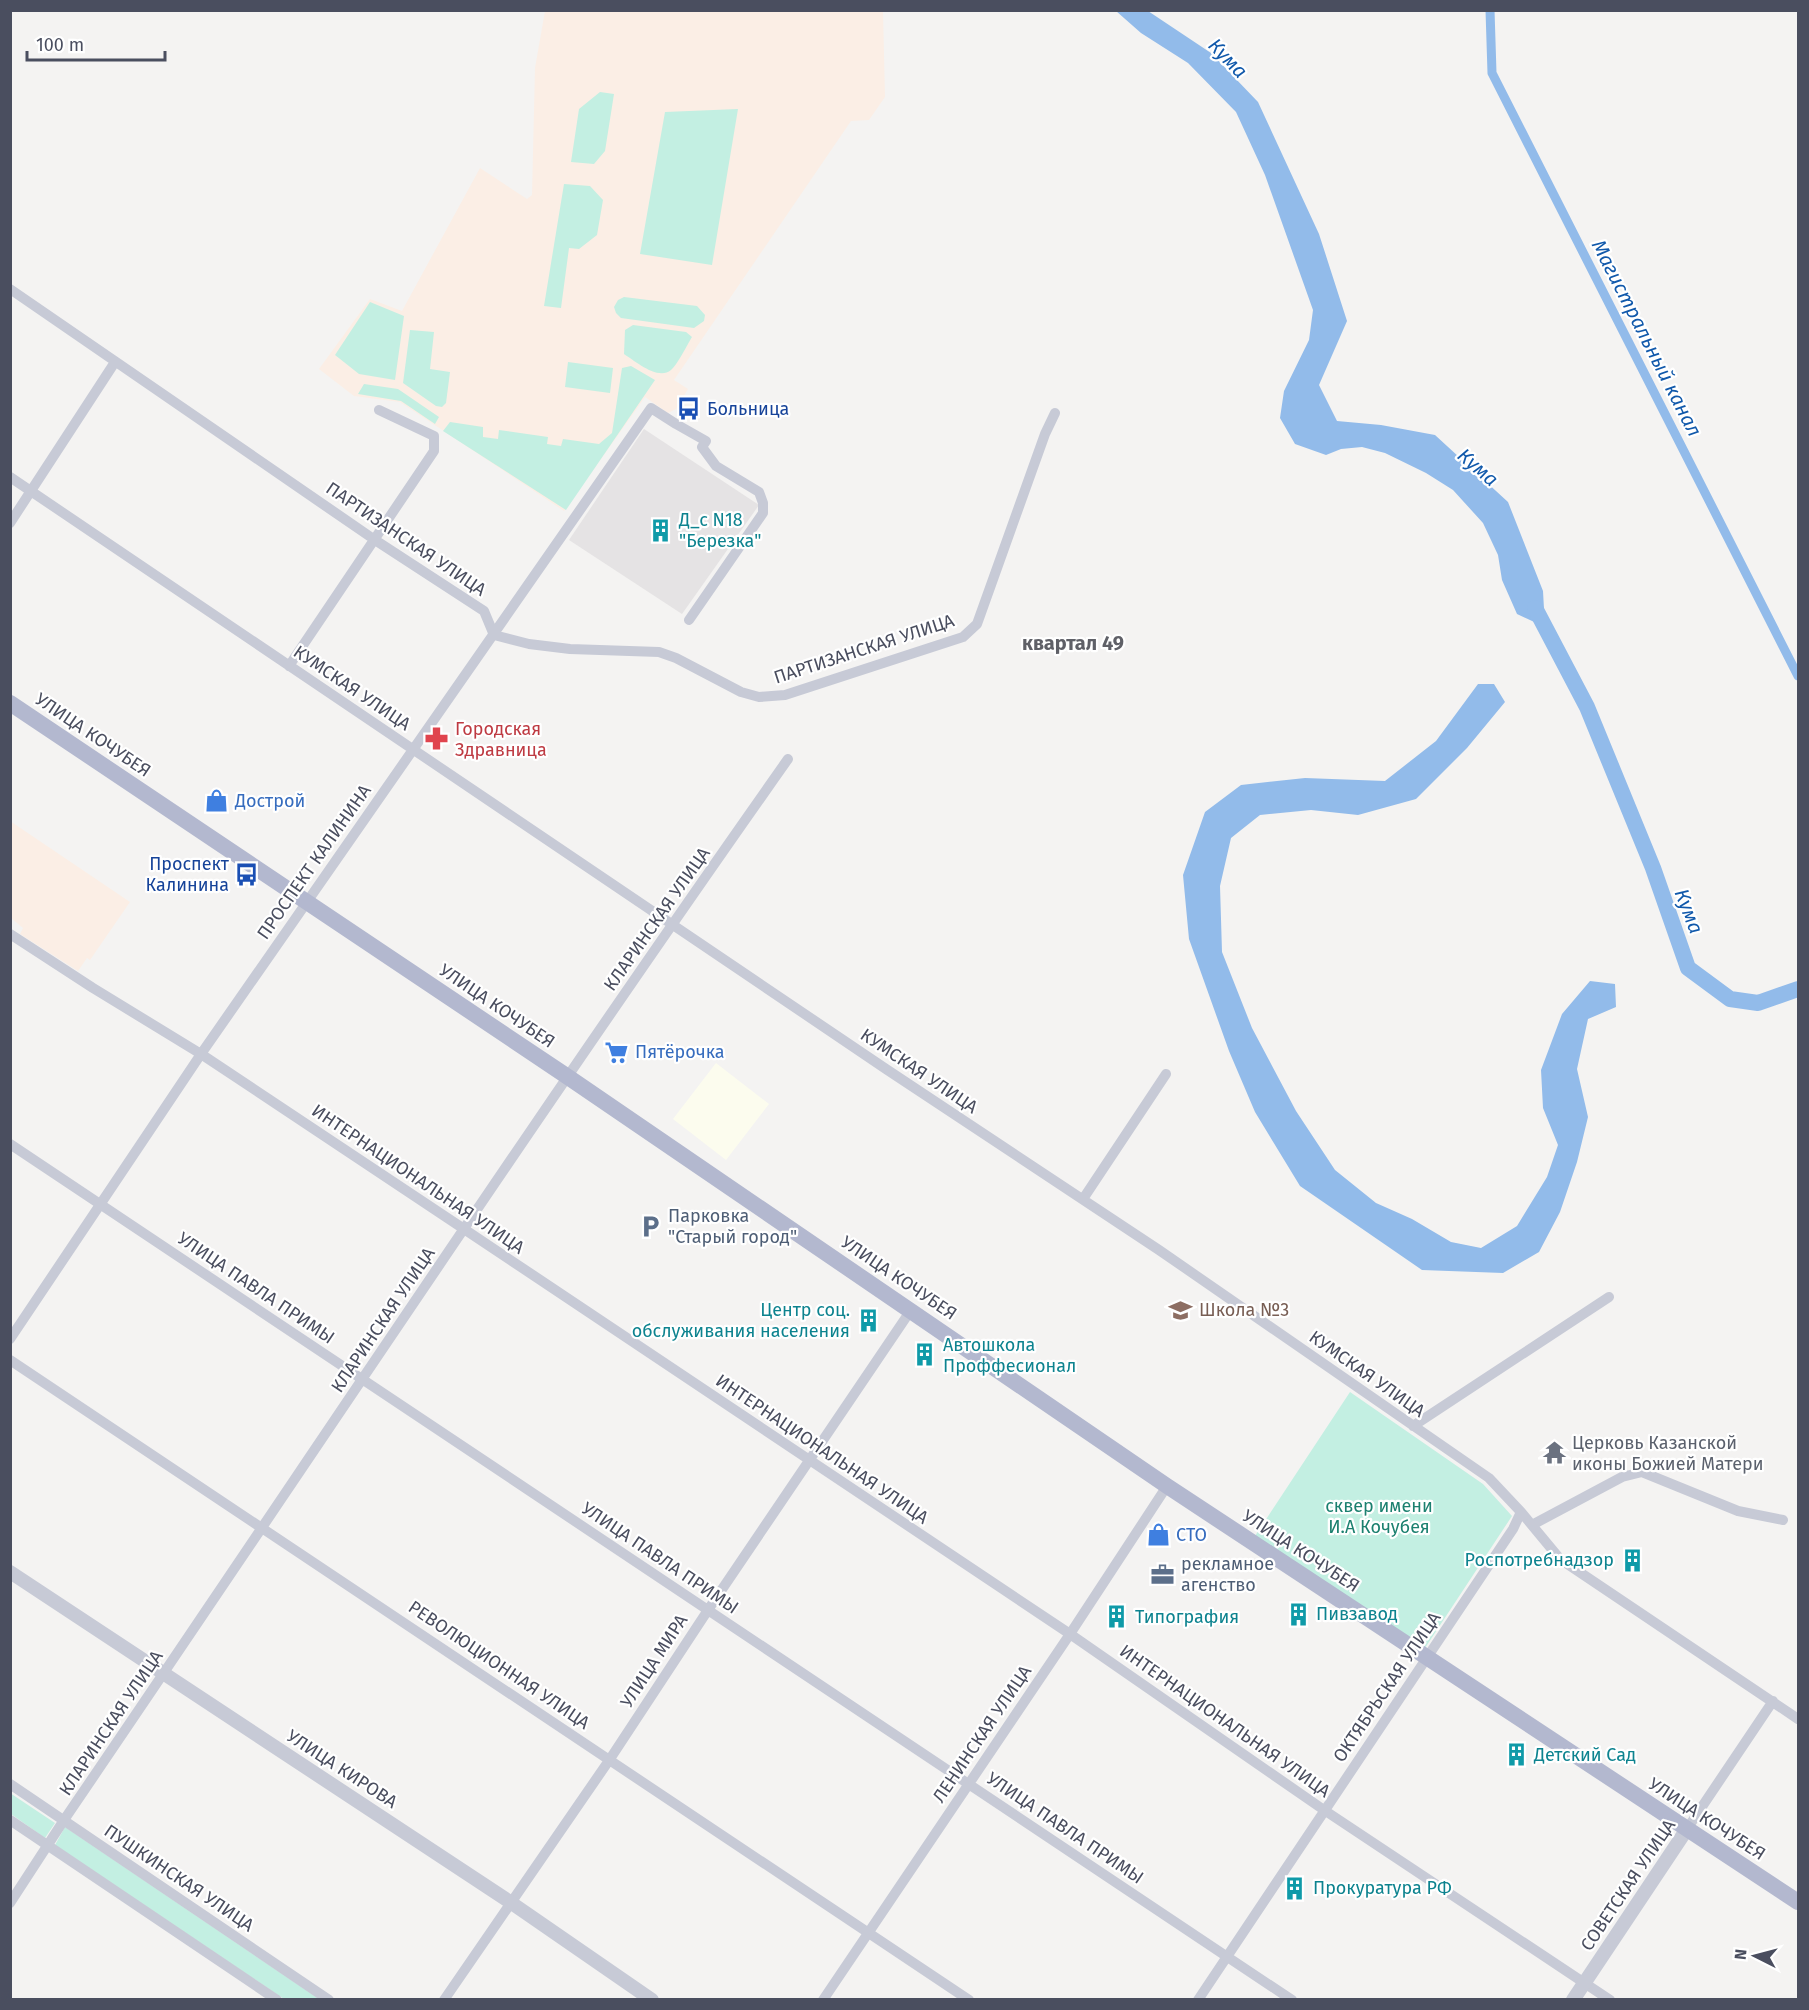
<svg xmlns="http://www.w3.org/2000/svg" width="1809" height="2010" viewBox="0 0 1809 2010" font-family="'Fira Sans',sans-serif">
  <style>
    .commercial { fill: #fcfcee }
    .education { fill: #e5e3e4 }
    .medical { fill: #fbeee5 }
    .green { fill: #c3efe2 }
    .water { fill: #92bbea }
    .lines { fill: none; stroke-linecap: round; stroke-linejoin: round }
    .canal { stroke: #92bbea; stroke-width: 9 }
    .river { stroke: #92bbea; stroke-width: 16 }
    .minor { stroke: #c7cad6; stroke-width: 10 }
    .tertiary { stroke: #c7cad6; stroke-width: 14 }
    .primary { stroke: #b3b8cf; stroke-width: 16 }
    .labels { text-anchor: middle; stroke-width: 4.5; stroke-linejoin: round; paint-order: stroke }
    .transit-label { font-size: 18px; fill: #164399; stroke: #fff; text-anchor: start }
    .culture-label { font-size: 18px; fill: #0d838f; stroke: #fff; text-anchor: start }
    .street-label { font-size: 18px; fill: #4a4e5f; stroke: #fff }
    .health-label { font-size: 18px; fill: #be3a42; stroke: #fff; text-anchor: start }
    .shop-label { font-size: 18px; fill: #366cbe; stroke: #fff; text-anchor: start }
    .service-label { font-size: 18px; fill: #4e5e75; stroke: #fff; text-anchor: start }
    .education-label { font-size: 18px; fill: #785e54; stroke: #fff; text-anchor: start }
    .worship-label { font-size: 18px; fill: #5b616d; stroke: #fff; text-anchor: start }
    .park-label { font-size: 18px; fill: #1b806f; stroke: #fff }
    .water-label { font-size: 20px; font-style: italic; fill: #1159ab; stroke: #fff }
    .neighbourhood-label { font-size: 20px; font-weight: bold; fill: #5f6067; stroke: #fff }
  </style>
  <rect width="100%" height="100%" fill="#f4f3f2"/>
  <path class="commercial" d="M716,1063L769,1104L726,1160L673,1119Z"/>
  <path class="education" d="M644,429L759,505L682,614L569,540Z"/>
  <path class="medical" d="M545,11H883L885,97L869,120L851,121L674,380L688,389L676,409L668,413L645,397L564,511L400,402L354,396L319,369L370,299L402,311L480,168L527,199L532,195L535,68Z
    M10,821L130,902L90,960L87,958L78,971L20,934L23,928L11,918Z"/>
  <path class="green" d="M600,92L614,94L605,151L594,164L571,162L579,109Z
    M738,109L712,265L640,254L665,112Z
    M564,184L590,186L603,200L597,235L579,249L569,248L561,308L544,306Z
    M624,297L697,306L705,315L704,321L694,328L621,318L616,313L614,307L618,300Z
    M370,302L404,316L395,380L359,374L335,355Z
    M633,325L686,332L692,337C687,345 678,364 671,370C658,381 635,361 624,354L625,330Z
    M410,330L434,332L430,369L450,372L446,403L442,407L436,406L403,383Z
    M568,362L613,368L610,393L565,387Z
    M631,366L655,380L566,510L443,431L450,422L483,427V437L498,439L499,430L548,437L547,444L561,446L563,439L599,444L612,433L622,368Z
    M364,384L398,389L439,417L435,424L401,401L358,394Z
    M1350,1392L1483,1484L1512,1516L1425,1648L1255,1536Z
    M10,1793L55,1823L45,1838L11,1814Z
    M65,1827L319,1999H284L55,1845Z"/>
  <path class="water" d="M1116,11H1148L1211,53L1258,102L1319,234L1347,321L1319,385L1337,421L1381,425L1435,435L1508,502L1543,591L1545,627L1517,614L1502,580L1498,555L1483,523L1453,490L1426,473L1385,453L1362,447L1341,449L1326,455L1295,444L1280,418L1284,391L1309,340L1313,310L1265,175L1236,112L1188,63L1141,33Z
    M1478,684H1494L1505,702L1467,748L1416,799L1358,815L1311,810L1260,815L1231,838L1220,886L1222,952L1252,1028L1296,1111L1335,1170L1376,1203L1412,1219L1451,1242L1481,1248L1517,1226L1547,1177L1558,1145L1543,1108L1541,1070L1562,1014L1590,981L1615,984L1616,1007L1588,1019L1577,1069L1588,1117L1577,1162L1560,1212L1539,1252L1503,1273L1422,1270L1300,1186L1255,1112L1229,1051L1189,939L1183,875L1205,812L1241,785L1305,778L1385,781L1436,741Z"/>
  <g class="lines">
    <path class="canal" d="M1490,10L1492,73L1798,676"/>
    <path class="river" d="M1535,608L1587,707L1653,868L1688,968L1730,999L1758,1003L1798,989"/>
    <path class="minor" d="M10,289L375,540L484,611L494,635L529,644L570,649L659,652L676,658L741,692L759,697L785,695L963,637L977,624L1045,434L1055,413
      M10,477L886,1069L1159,1250L1489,1478L1521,1512L1560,1559L1798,1719
      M10,523L115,362
      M289,666L434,451V436L379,410
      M10,934L93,988L201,1054L464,1229L1070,1634L1324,1810L1610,2000
      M10,1144L1292,2000
      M1083,1199L1166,1074
      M10,1339L201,1054L651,408L676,424L706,441L702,447L716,466L759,492L763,503V513L689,620
      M10,1360L969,2000
      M1413,1426L1609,1297
      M1532,1525L1622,1477L1642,1472L1738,1511L1783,1520
      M10,1784L329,2000
      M10,1820L277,2000
      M1687,1829L1773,1701
      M10,1903L64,1820C305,1466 541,1109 788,759
      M444,2000L610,1759L708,1610L911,1310
      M823,2000L1070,1634L1167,1486
      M1198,2000L1513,1529L1521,1512"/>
    <path class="tertiary" d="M10,1572L510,1902L652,2000
      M1573,2000L1687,1829"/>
    <path class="primary" d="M10,703L568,1077L1167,1486L1798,1902"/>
  </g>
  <defs>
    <symbol id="bus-bare" viewBox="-9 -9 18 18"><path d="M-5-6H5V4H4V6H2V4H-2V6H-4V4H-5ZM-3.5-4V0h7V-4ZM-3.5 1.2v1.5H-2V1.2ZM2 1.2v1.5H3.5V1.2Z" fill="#1a4fb4" stroke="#fff" stroke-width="2.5" paint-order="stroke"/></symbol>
    <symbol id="building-bare" viewBox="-9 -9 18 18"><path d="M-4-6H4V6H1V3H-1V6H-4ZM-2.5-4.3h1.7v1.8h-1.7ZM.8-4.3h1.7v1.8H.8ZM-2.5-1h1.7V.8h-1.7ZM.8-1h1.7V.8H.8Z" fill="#0f9aa8" stroke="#fff" stroke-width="2.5" paint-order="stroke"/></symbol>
    <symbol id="pharmacy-bare" viewBox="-9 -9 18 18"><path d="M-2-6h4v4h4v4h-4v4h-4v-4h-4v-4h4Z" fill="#e0444e" stroke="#fff" stroke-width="2.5" paint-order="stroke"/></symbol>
    <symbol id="shop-bare" viewBox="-9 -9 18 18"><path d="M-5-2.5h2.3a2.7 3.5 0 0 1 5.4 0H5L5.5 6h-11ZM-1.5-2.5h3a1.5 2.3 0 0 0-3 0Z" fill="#3f7fe0" stroke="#fff" stroke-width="2.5" paint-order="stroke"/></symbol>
    <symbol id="supermarket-bare" viewBox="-9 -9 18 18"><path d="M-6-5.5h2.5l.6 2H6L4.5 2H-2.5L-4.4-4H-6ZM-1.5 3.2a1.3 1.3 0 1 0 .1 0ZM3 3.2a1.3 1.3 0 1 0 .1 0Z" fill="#3f7fe0" stroke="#fff" stroke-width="2.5" paint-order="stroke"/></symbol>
    <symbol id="parking-bare" viewBox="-9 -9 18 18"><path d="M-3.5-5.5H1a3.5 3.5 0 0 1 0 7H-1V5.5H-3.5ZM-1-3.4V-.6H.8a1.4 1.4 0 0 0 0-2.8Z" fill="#5c6f8a" stroke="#fff" stroke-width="2.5" paint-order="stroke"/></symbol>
    <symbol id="school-bare" viewBox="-9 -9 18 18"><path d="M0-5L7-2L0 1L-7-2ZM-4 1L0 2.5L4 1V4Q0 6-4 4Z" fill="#8d6e63" stroke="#fff" stroke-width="2.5" paint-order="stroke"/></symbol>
    <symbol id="temple-bare" viewBox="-9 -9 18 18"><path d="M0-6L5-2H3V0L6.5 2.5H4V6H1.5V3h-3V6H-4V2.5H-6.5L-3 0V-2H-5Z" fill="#6b7280" stroke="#fff" stroke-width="2.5" paint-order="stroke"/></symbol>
    <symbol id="office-bare" viewBox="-9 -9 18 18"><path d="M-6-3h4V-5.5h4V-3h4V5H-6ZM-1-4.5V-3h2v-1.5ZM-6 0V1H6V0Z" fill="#5c6f8a" stroke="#fff" stroke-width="2.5" paint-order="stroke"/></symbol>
  </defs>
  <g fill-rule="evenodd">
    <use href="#bus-bare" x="672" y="392" width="33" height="33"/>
    <use href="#building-bare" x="644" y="514" width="33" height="33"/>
    <use href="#pharmacy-bare" x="420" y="722" width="33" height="33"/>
    <use href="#shop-bare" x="200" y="784" width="33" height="33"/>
    <use href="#bus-bare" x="230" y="858" width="33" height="33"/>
    <use href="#supermarket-bare" x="600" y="1036" width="33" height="33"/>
    <use href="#parking-bare" x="634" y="1210" width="33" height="33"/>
    <use href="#school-bare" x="1164" y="1294" width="33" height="33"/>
    <use href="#building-bare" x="852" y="1304" width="33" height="33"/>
    <use href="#building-bare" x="908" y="1338" width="33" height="33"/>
    <use href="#temple-bare" x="1538" y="1436" width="33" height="33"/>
    <use href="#shop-bare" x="1142" y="1518" width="33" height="33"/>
    <use href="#building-bare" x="1616" y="1544" width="33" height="33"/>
    <use href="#office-bare" x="1146" y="1558" width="33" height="33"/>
    <use href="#building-bare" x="1282" y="1598" width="33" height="33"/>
    <use href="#building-bare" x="1100" y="1600" width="33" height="33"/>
    <use href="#building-bare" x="1500" y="1738" width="33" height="33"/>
    <use href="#building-bare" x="1278" y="1872" width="33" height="33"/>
  </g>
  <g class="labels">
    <g class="transit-label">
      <text x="707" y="415">Больница</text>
      <text x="229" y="870" text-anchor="end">Проспект<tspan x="229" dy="21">Калинина</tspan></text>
    </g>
    <g class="culture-label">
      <text x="679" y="526">Д_с N18<tspan x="679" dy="21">"Березка"</tspan></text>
      <text x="850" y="1316" text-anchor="end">Центр соц.<tspan x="850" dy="21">обслуживания населения</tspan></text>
      <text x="943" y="1351">Автошкола<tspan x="943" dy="21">Проффесионал</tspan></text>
      <text x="1614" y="1566" text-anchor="end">Роспотребнадзор</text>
      <text x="1316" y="1620">Пивзавод</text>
      <text x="1135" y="1623">Типография</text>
      <text x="1534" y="1761">Детский Сад</text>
      <text x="1313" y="1894">Прокуратура РФ</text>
    </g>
    <g class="street-label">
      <text transform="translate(406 539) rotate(34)" y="6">ПАРТИЗАНСКАЯ УЛИЦА</text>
      <text transform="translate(864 649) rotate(-18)" y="6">ПАРТИЗАНСКАЯ УЛИЦА</text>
      <text transform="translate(352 688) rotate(34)" y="6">КУМСКАЯ УЛИЦА</text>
      <text transform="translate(93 735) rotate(34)" y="6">УЛИЦА КОЧУБЕЯ</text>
      <text transform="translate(314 862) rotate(-55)" y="6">ПРОСПЕКТ КАЛИНИНА</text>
      <text transform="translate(657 919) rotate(-55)" y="6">КЛАРИНСКАЯ УЛИЦА</text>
      <text transform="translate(497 1006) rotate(34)" y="6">УЛИЦА КОЧУБЕЯ</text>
      <text transform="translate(919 1071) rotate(34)" y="6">КУМСКАЯ УЛИЦА</text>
      <text transform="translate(418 1179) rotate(34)" y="6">ИНТЕРНАЦИОНАЛЬНАЯ УЛИЦА</text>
      <text transform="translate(899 1278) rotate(34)" y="6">УЛИЦА КОЧУБЕЯ</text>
      <text transform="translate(256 1288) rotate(34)" y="6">УЛИЦА ПАВЛА ПРИМЫ</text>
      <text transform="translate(383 1320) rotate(-56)" y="6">КЛАРИНСКАЯ УЛИЦА</text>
      <text transform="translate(1367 1374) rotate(35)" y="6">КУМСКАЯ УЛИЦА</text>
      <text transform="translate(822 1449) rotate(34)" y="6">ИНТЕРНАЦИОНАЛЬНАЯ УЛИЦА</text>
      <text transform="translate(1301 1551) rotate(33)" y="6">УЛИЦА КОЧУБЕЯ</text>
      <text transform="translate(660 1558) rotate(34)" y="6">УЛИЦА ПАВЛА ПРИМЫ</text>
      <text transform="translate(654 1661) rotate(-57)" y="6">УЛИЦА МИРА</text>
      <text transform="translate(499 1665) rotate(34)" y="6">РЕВОЛЮЦИОННАЯ УЛИЦА</text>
      <text transform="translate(1387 1687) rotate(-56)" y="6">ОКТЯБРЬСКАЯ УЛИЦА</text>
      <text transform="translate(1225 1721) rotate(35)" y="6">ИНТЕРНАЦИОНАЛЬНАЯ УЛИЦА</text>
      <text transform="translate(111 1723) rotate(-56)" y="6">КЛАРИНСКАЯ УЛИЦА</text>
      <text transform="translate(982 1734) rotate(-56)" y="6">ЛЕНИНСКАЯ УЛИЦА</text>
      <text transform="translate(342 1769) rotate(33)" y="6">УЛИЦА КИРОВА</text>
      <text transform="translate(1707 1819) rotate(33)" y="6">УЛИЦА КОЧУБЕЯ</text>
      <text transform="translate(1065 1828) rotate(34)" y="6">УЛИЦА ПАВЛА ПРИМЫ</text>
      <text transform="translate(179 1878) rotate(34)" y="6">ПУШКИНСКАЯ УЛИЦА</text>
      <text transform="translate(1628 1885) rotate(-56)" y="6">СОВЕТСКАЯ УЛИЦА</text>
    </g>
    <g class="health-label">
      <text x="455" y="735">Городская<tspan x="455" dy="21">Здравница</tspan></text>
    </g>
    <g class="shop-label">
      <text x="235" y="807">Дострой</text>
      <text x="635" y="1058">Пятёрочка</text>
      <text x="1176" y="1541">СТО</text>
    </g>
    <g class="service-label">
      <text x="668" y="1222">Парковка<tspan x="668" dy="21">"Старый город"</tspan></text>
      <text x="1181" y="1570">рекламное<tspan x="1181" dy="21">агенство</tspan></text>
    </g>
    <g class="education-label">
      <text x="1199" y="1316">Школа №3</text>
    </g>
    <g class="worship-label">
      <text x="1572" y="1449">Церковь Казанской<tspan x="1572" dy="21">иконы Божией Матери</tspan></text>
    </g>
    <g class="park-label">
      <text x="1379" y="1512">сквер имени<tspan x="1379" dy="21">И.А Кочубея</tspan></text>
    </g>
    <g class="water-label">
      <text transform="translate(1228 58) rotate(46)" y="7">Кума</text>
      <text transform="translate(1647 338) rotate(63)" y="7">Магистральный канал</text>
      <text transform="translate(1478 467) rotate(41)" y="7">Кума</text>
      <text transform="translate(1689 911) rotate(69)" y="7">Кума</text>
    </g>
    <g class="neighbourhood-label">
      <text x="1073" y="650">квартал 49</text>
    </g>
  </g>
  <rect width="1809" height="2010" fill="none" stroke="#4a4e5f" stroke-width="24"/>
  <g transform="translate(1755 1956) rotate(276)" stroke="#ffffff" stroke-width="4.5" paint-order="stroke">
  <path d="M0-4.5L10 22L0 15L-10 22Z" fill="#4a4e5f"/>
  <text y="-9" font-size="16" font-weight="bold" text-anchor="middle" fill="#4a4e5f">N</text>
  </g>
  <path d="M27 51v9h138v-9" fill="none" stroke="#4a4e5f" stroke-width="3"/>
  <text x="36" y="51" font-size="18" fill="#4a4e5f" stroke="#ffffff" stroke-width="4.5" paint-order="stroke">100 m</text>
</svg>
